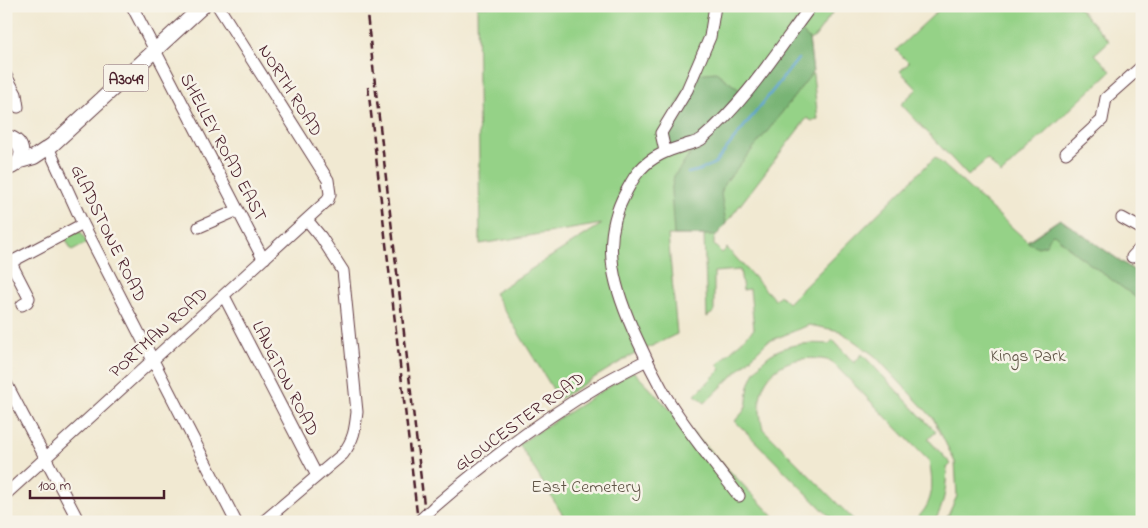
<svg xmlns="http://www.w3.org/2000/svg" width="1148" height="528" viewBox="0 0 1148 528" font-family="'Indie Flower',sans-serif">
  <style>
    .green { fill: #95d287; stroke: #707859 }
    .forest { fill: #78b474; stroke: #616a50 }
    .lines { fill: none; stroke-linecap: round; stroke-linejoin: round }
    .stream { stroke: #5ca3d2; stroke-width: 2.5 }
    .minor-casing { stroke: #633d44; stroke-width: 13 }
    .major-casing { stroke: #633d44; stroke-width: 16 }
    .minor { stroke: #fff; stroke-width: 11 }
    .major { stroke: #fff; stroke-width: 14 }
    .rail { stroke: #4a1f2b; stroke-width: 2.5; stroke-dasharray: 8 4; stroke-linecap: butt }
    .minor-bridge-casing { stroke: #633d44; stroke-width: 13; stroke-linecap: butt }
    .minor-bridge { stroke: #fff; stroke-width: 11 }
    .labels { text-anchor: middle; stroke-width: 5; stroke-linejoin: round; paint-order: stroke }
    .shield { fill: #f7f3e8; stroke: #7e5f64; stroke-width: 1 }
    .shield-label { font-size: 16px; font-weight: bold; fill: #4a1f2b }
    .street-label { font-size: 18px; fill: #4a1f2b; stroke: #f7f3e8 }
    .park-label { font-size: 18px; fill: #605547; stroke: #f7f3e8 }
  </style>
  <rect width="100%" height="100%" fill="#f7f3e8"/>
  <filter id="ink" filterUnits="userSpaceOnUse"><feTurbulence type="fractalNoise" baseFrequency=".02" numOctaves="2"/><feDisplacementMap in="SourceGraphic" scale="10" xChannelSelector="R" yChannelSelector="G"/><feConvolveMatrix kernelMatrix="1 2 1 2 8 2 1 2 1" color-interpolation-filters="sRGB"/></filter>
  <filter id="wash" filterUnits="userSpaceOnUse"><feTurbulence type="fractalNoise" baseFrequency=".0096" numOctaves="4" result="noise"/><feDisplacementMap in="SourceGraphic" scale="20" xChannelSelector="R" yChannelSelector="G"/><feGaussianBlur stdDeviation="1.12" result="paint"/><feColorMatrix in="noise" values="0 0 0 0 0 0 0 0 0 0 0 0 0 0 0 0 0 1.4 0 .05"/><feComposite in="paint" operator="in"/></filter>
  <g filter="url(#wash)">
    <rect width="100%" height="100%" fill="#f1e9d2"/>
    <path class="green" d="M477,6H837L815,37L809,40L818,119L812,121L807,118L714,239V245L722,253L727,248L775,300L780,295L788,303L935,157L1027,241L1060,219L1142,276V522H945L957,496L955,462L933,418L875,356L840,331L809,325L767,342L705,403L695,395L721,369L717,365L754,329L750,289L743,290L740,270L714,272V312L707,317L704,235H668L677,334L627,358L559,399L494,293L602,224L480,244Z
      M943,6H1077L1109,41L1095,54L1111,71L1001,174L987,159L968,176L901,104L917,89L900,71L909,63L896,50Z
      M75,232H81L87,243L72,251L65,238Z
      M833,340L854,363L862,354L936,432L928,439L951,464L947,468C946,487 945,505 934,522H912C934,506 934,486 929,461L831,361C805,354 772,360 762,390C758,403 760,416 763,429L856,522H835L735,421C738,417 743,413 745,409C748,403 747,393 749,386C760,348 793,341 829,344Z
      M633,371L779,522H567L519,444Z"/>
    <path class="forest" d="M796,27L809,39L813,72L770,128L724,184L721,194L726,223L717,235H674L671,192L674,176L701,140L665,151L661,133L694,74L716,72L746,95Z
      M1060,219L1142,276V302L1075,253L1054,234L1051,235L1046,245L1038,247L1027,242Z"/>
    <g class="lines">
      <path class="stream" d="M688,173L701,170L715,163L798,59"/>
    </g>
  </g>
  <g filter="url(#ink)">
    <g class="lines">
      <defs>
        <path id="minor" d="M132,6L261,255L265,258
          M6,76L16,94L18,107
          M48,147L83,224L236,522
          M665,151L661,133L687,90L710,37L715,6
          M1066,153L1102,120L1106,98L1142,66
          M1122,218L1142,229
          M199,227L238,210
          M1132,257L1142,246
          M224,296L317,476
          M22,305L27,302L29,298L13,267V261L83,224
          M6,383L79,522
          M6,494L328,200L330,194L328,180L218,6
          M739,496C714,463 686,430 665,395C655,377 646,359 638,341C615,292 598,243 626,192C630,185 634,176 640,170C652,156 669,150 686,145C692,143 699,142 703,138C747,100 777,51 811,6
          M434,507C485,463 541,420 600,385C615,376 631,368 647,360
          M263,522L343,454C354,439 355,430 357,412L343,271L321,237L307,220"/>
        <path id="major" d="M6,137C27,140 26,166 6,168
          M20,161L34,157L52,145L203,6"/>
      </defs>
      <use href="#minor" class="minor-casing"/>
      <use href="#major" class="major-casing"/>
      <use href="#minor" class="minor"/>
      <use href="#major" class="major"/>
      <path class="rail" d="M366,6L426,522
        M368,87L418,522"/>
      <defs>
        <path id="minor-bridge" d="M418,522L434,507"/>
      </defs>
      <use href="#minor-bridge" class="minor-bridge-casing"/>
      <use href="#minor-bridge" class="minor-bridge"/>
    </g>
  </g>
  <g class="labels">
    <rect class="shield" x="103.5" y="64.5" width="45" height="27" rx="4"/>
    <g class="shield-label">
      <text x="126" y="84">A3049</text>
    </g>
    <g class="street-label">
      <text transform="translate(291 90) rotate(58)" y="6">NORTH ROAD</text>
      <text transform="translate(224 147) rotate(62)" y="6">SHELLEY ROAD EAST</text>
      <text transform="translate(109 233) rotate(64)" y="6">GLADSTONE ROAD</text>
      <text transform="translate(158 332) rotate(-42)" y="6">PORTMAN ROAD</text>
      <text transform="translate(286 378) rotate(63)" y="6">LANGTON ROAD</text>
      <text transform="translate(519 421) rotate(-36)" y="6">GLOUCESTER ROAD</text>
    </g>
    <g class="park-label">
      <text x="1028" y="361">Kings Park</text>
      <text x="586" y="492">East Cemetery</text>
    </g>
  </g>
  <rect width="1148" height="528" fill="none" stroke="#f7f3e8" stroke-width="25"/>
  <path d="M30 490v8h134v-8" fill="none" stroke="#4a1f2b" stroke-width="2.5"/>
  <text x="38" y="490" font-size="15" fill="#4a1f2b" stroke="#f7f3e8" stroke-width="4" paint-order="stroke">100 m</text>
</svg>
